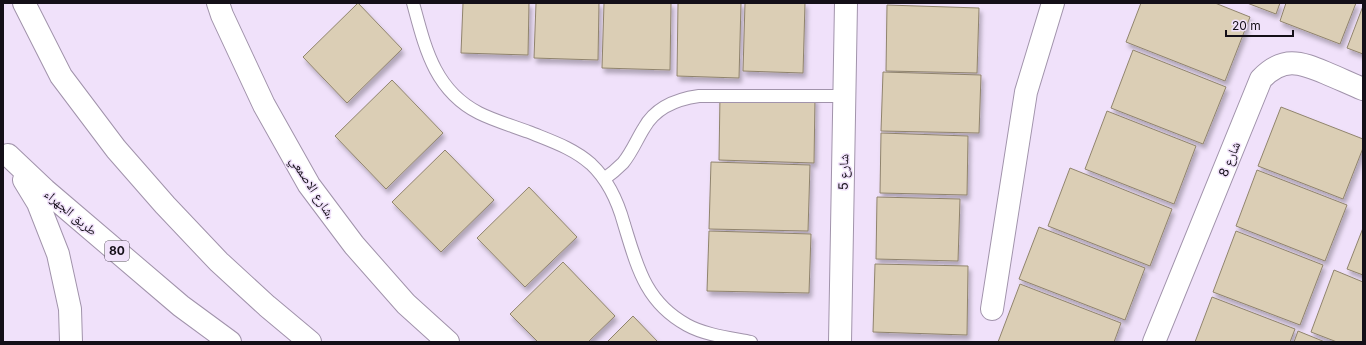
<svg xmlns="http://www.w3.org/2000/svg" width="1366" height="345" viewBox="0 0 1366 345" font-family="Inter,'Noto Naskh Arabic',sans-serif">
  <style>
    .building { fill: #dbceb5; stroke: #90846d; filter: url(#shadow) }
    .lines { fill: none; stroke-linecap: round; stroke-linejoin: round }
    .service-casing { stroke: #a193ab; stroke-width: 14 }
    .minor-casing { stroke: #a193ab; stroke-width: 24 }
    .tertiary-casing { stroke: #a193ab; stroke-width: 24 }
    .trunk-casing { stroke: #a193ab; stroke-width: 24 }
    .service { stroke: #fff; stroke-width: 12 }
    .minor { stroke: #fff; stroke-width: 22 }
    .tertiary { stroke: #fff; stroke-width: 22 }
    .trunk { stroke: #fff; stroke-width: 22 }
    .labels { text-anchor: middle; stroke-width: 3; stroke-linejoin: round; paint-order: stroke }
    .shield { fill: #f0e1fa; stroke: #564e5c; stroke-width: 1 }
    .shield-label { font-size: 12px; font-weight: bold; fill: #140f18 }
    .street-label { font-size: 13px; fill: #140f18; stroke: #f0e1fa }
  </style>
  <defs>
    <filter id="shadow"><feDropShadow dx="2.5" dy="4.5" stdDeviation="2" flood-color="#0004"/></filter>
  </defs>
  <rect width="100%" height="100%" fill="#f0e1fa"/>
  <path class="building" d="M358,3L402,49L347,103L303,57Z
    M463,3H529L528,55L461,53Z
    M536,3H599L598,60L534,58Z
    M604,3H671L670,70L602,68Z
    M678,3H741L739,78L677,76Z
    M745,3H805L803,73L743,71Z
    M1141,3H1215L1250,17L1225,81L1126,42Z
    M1247,3H1280L1276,14Z
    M1286,3H1356L1340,44L1280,21Z
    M887,5L979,8L977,73L886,71Z
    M1363,6V54L1347,48Z
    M1133,50L1226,87L1203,144L1111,108Z
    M883,72L981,75L979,133L881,131Z
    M392,80L443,133L386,189L335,136Z
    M720,95L815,98L814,163L719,160Z
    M1281,107L1363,139V148L1343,199L1258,166Z
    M1107,111L1196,146L1174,204L1085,169Z
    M881,133L968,136L967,195L880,193Z
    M445,150L494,200L441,252L392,202Z
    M711,162L810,165L808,231L709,229Z
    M1070,168L1172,209L1150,266L1048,226Z
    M1257,170L1347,205L1325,261L1236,226Z
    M529,187L577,237L525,287L477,238Z
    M877,197L960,199L958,261L876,259Z
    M1039,227L1145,268L1125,320L1019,279Z
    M1363,228V275L1347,269Z
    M709,231L811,234L809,293L707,291Z
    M1236,231L1323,265L1300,325L1213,292Z
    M563,262L615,316L588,342H538L510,314Z
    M875,264L968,266L967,335L873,332Z
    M1334,270L1363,282V342H1337L1311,332Z
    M1020,284L1121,323L1114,342H998Z
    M1212,297L1295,329L1290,342H1195Z
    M633,316L658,342H607Z
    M1298,331L1325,342H1294Z"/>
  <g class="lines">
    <defs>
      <path id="service" d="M413,3C425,47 434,90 479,113C495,121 513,126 529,132C551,141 573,148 591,164C608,180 618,202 624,224C637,266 645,302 687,325C705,335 731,338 751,342
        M604,179C611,174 617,169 623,163C632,152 637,139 644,128C655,108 677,99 699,96H844"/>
      <path id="minor" d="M992,309L1026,92L1053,3
        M840,342L846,3
        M1154,342L1261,79C1283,56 1300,62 1326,73C1338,78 1351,84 1363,89"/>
      <path id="tertiary" d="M218,3L222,15L264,105L309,185L354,245L406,304L448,342"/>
      <path id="trunk" d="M24,3L61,76L116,149L165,205L219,262L267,306L310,342
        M8,155L45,190L181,306L230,342
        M24,180L38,203L58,254L70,309L71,342"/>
    </defs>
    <use href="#service" class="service-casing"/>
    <use href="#minor" class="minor-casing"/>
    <use href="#tertiary" class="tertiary-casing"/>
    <use href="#trunk" class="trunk-casing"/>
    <use href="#service" class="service"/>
    <use href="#minor" class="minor"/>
    <use href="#tertiary" class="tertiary"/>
    <use href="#trunk" class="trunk"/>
  </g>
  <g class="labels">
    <rect class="shield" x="105" y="241" width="24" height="20" rx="3"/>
    <g class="shield-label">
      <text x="117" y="255">80</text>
    </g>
    <g class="street-label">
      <text transform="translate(1229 159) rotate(-68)" y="5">شارع 8</text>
      <text transform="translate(843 172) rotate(-89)" y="5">شارع 5</text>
      <text transform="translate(313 187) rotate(57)" y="5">شارع الاصمعي،</text>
      <text transform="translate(71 212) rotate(40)" y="5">طريق الجهراء</text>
    </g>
  </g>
  <rect width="1366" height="345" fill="none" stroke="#140f18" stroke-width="8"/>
  <path d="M1226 30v6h67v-6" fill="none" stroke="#140f18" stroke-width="2"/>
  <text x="1232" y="30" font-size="12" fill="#140f18" stroke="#f0e1fa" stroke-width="3" paint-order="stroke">20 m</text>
</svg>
